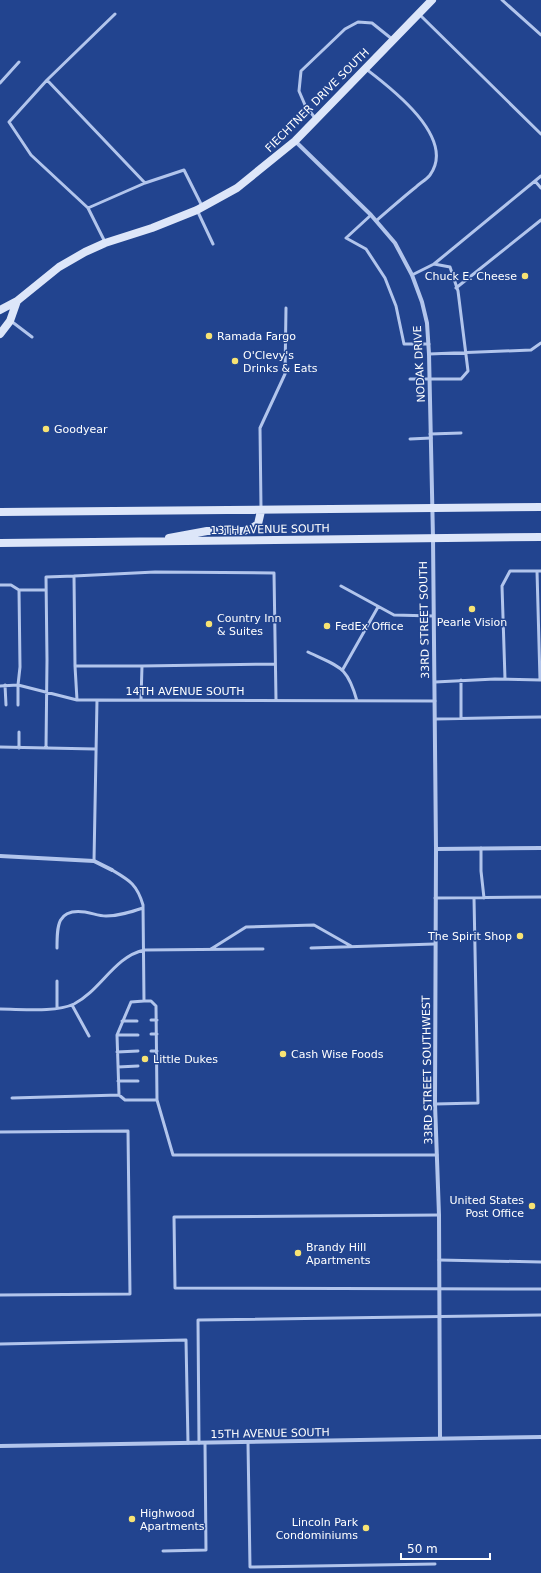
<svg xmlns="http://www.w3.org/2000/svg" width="541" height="1573" viewBox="0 0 541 1573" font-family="'DejaVu Sans',sans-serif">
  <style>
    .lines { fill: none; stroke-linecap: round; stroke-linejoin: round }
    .lane { stroke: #b2c5ec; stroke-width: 3 }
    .street { stroke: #b2c5ec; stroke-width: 4 }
    .secondary { stroke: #dde6f9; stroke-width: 8 }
    .poi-dot { fill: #f8e373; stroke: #22448f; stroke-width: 1.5 }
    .labels { text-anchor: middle; stroke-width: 3; stroke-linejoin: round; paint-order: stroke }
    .street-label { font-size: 11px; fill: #fff; stroke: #22448f }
    .poi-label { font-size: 11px; fill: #fff; stroke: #22448f; text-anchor: start }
  </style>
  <rect width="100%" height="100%" fill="#22448f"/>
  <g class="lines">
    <path class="lane" d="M502,0L541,35
      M420,15L541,134
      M366,69C391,88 457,138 430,175C426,180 420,183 416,187C402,198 389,210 376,221
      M47,80L145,183
      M0,83L19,62
      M315,118L305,105L299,91L301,71L345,29L358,22L372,23L392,39
      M535,181L541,188
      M88,208L145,183L184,170L202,206
      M197,210L213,244
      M371,215L346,238L366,249L385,278L396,306L404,344H429
      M105,242L88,208L31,155L9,122L47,80L115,14
      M434,264L541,176
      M456,288L541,220
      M11,321L32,337
      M429,354L531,350L541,343
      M410,379H461L468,371L458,291L450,267L434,264L412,275
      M430,434L461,433
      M410,439L431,438
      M261,508L260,428L285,374L286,308
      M537,571L540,680
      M0,585H11L19,590H46
      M341,586L394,615L433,616
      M19,590L20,667L18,685L77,700H97
      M308,652C339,667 347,665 357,701
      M75,666L77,700
      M142,666L275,664
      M343,669L378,607
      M505,679L502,586L510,571H541
      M461,680V718
      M435,682L495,679L541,680
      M5,685L6,705
      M0,686L18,685V705
      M141,699L142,666H75L74,576L155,572L274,573L276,700
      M435,719L541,717
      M0,747L95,749
      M19,748V732
      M46,748L47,660L46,577L74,576
      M481,848V871L484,898
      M94,861L97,700L435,701
      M112,870C129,880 137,884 143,905L144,1001H151L156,1006L157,1100L173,1155H437
      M435,898L541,897
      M57,948C57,926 57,908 85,912C92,913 99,916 106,916C119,916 131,912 143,908
      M311,948L434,944
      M211,949L246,927L314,925L351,946
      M57,981V1008
      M144,1001L131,1002L117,1035L119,1095L125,1100H157
      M72,1005L89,1036
      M0,1009C21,1009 55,1013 74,1004C101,990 114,957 144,950L263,949
      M151,1020H157
      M122,1021H137
      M151,1034H157
      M117,1035H138
      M151,1051H157
      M117,1052L138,1051
      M118,1067L138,1066
      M118,1081H138
      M12,1098L119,1095
      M435,1104L478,1103L474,898
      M0,1132L128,1131L130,1294L0,1295
      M439,1215L174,1217L175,1288L541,1289
      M439,1260L541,1262
      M0,1344L186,1340L188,1443
      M199,1443L198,1320L541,1315
      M248,1443L250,1567L435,1564
      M163,1551L206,1550L205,1443"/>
    <path class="street" d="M295,141L371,215L395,243L412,275L422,302L427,323L429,354L433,538L436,849L435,1104L439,1215L440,1438
      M436,849L541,848
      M0,856L94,861L112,870
      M0,1446L541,1437"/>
    <path class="secondary" d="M0,310L17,301L59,267L85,252L105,243L152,228L197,210L237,188L295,141L432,0
      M0,334L10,321L17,301
      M0,512L541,507
      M169,538L207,531H244L252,528L258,524L261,511
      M0,543L541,537"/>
  </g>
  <g class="poi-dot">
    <circle cx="525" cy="276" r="4"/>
    <circle cx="209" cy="336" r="4"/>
    <circle cx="235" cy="361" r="4"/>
    <circle cx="46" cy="429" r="4"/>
    <circle cx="472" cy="609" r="4"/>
    <circle cx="209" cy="624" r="4"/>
    <circle cx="327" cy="626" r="4"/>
    <circle cx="520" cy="936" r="4"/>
    <circle cx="283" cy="1054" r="4"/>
    <circle cx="145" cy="1059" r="4"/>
    <circle cx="532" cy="1206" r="4"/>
    <circle cx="298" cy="1253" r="4"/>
    <circle cx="132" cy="1519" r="4"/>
    <circle cx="366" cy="1528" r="4"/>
  </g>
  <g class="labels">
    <g class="street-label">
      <text transform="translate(317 100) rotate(-45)" y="4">FIECHTNER DRIVE SOUTH</text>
      <text transform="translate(419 364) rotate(-93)" y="4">NODAK DRIVE</text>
      <text transform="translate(270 529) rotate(-1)" y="4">13TH AVENUE SOUTH</text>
      <text transform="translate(424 620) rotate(-91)" y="4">33RD STREET SOUTH</text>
      <text x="185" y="695">14TH AVENUE SOUTH</text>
      <text transform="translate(427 1070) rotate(-91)" y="4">33RD STREET SOUTHWEST</text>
      <text transform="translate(270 1433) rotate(-1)" y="4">15TH AVENUE SOUTH</text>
    </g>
    <g class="poi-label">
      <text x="517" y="280" text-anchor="end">Chuck E. Cheese</text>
      <text x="217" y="340">Ramada Fargo</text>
      <text x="243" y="359">O'Clevy's<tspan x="243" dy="13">Drinks &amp; Eats</tspan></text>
      <text x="54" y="433">Goodyear</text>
      <text x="217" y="622">Country Inn<tspan x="217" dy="13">&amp; Suites</tspan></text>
      <text x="472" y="626" text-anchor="middle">Pearle Vision</text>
      <text x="335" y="630">FedEx Office</text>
      <text x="512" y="940" text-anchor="end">The Spirit Shop</text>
      <text x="291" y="1058">Cash Wise Foods</text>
      <text x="153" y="1063">Little Dukes</text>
      <text x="524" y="1204" text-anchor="end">United States<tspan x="524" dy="13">Post Office</tspan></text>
      <text x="306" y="1251">Brandy Hill<tspan x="306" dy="13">Apartments</tspan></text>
      <text x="140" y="1517">Highwood<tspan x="140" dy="13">Apartments</tspan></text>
      <text x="358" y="1526" text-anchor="end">Lincoln Park<tspan x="358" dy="13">Condominiums</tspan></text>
    </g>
  </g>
  <path d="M401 1553v6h89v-6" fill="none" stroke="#ffffff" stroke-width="2"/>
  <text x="407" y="1553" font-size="12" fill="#ffffff" stroke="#22448f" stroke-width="3" paint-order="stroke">50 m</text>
</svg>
